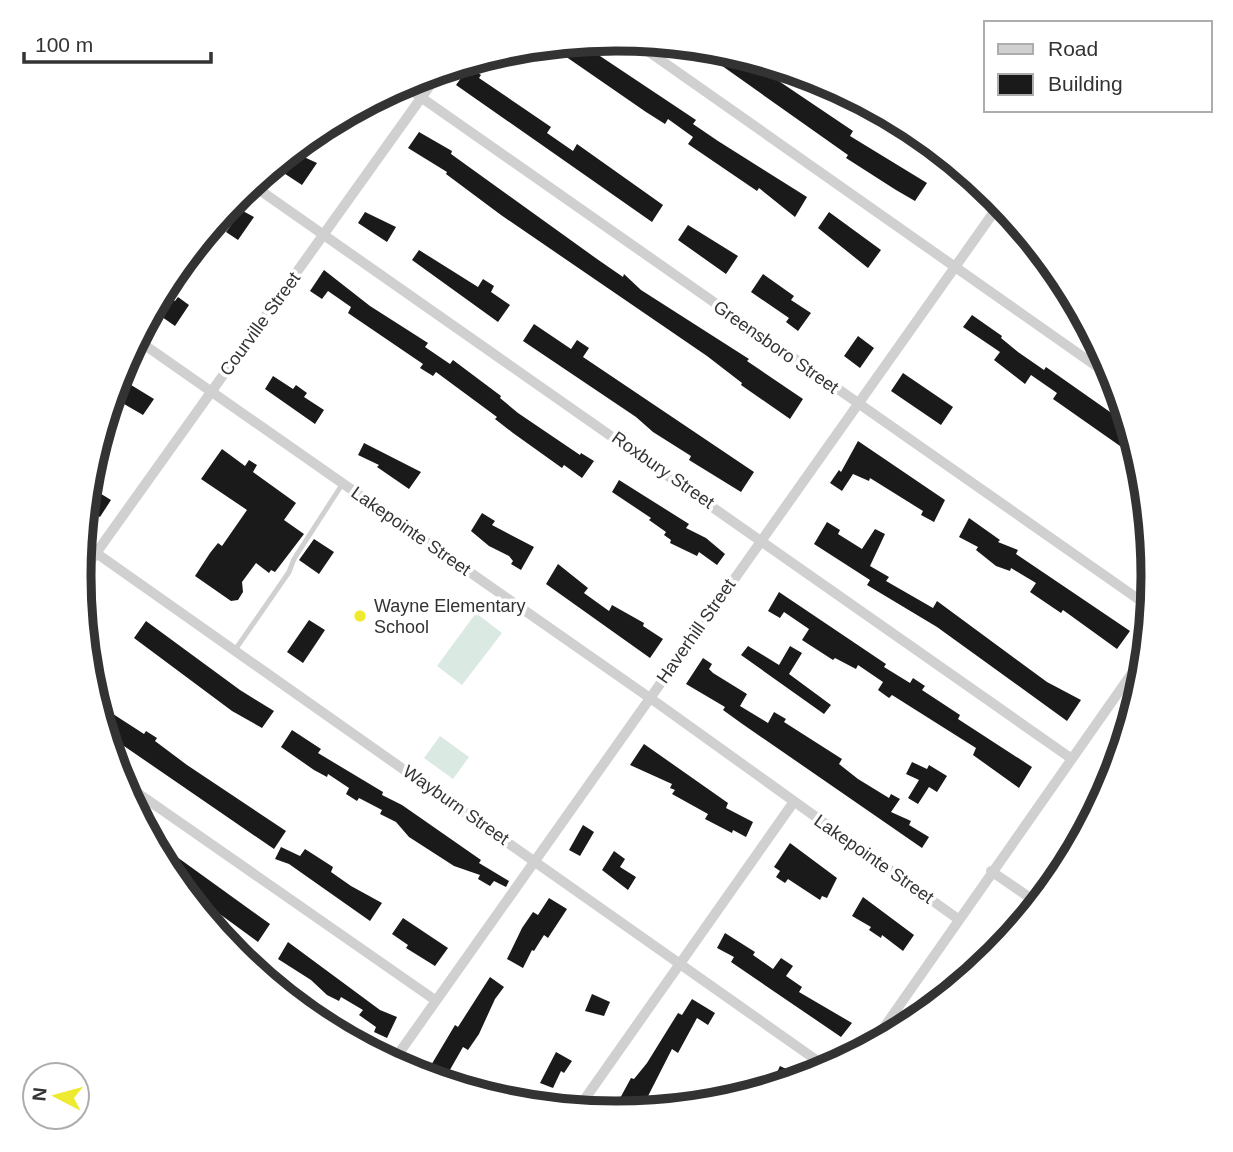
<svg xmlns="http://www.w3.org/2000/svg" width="1233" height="1152" viewBox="0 0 1233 1152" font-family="Helvetica,sans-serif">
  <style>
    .green { fill: #daeae3 }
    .building { fill: #1a1a1a }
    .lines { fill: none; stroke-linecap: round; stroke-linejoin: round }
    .lane { stroke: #d0d0d0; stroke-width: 5 }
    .street { stroke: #d0d0d0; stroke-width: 10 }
    .poi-dot { fill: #eeea30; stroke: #fff; stroke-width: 2.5 }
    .labels { text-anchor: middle; stroke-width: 7; stroke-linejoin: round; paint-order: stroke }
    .street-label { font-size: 18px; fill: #333; stroke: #fff }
    .poi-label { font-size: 18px; fill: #333; stroke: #fff; text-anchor: start }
    .rim { fill: none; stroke: #333; stroke-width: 9 }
  </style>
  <rect width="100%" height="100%" fill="#fff"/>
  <path class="green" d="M476,613L502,633L462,685L437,666Z
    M440,736L469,757L453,779L424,758Z"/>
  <path class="building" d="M579,42L696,120L693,124L718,141L807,197L795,217L759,188L757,191L688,144L693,137L668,119L665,124L646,112L549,45Z
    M694,46L740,55L853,131L850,136L927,183L915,201L896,190L846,158L848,155Z
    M469,67L481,75L479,78L551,127L547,133L573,151L577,144L663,205L652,222L456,85Z
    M419,132L452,151L451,154L597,259L623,277L624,274L641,290L749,359L747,361L803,399L790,419L741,385L742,383L707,356L501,215L446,174L447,172L408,148Z
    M291,151L317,163L302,185L273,166Z
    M230,204L254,217L238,240L226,232L232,224L221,215Z
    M365,212L396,227L387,242L358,223Z
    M829,212L881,250L868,268L818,228Z
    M688,225L738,256L726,274L678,240Z
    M419,250L478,287L483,279L494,286L491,292L510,305L498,322L412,260Z
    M324,270L370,306L428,343L425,347L450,364L453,360L501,396L500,398L518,413L580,455L581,453L594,461L582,478L564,465L562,468L513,433L495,419L497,417L436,372L433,376L420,368L423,364L348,313L351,307L328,291L322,299L310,291Z
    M763,274L794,296L791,300L811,313L798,331L786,322L789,318L751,292Z
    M162,293L175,301L178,297L189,305L175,326L152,310Z
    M972,315L1002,336L1001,338L1018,352L1044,370L1046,367L1130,426L1140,460L1053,399L1057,393L1031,375L1025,384L994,360L1000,352L963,327Z
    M534,324L571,349L577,340L589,348L583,357L754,472L741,492L689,460L691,456L653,432L636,417L523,341Z
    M858,336L874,348L860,368L844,356Z
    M903,373L953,407L941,425L891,391Z
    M273,376L293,389L296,385L307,393L304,397L324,410L315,424L265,389Z
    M118,377L154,399L143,415L112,397Z
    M858,441L945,500L934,522L921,515L923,511L870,478L869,481L853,474L842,491L830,483L839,470L841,472Z
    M364,443L421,472L409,489L377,467L379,465L358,455Z
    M222,449L245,466L249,460L257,465L253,472L296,503L284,520L304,534L275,572L271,570L269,573L256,563L242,582L243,592L238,600L231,601L195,576L210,553L218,543L222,546L247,510L201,479Z
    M619,480L689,524L686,528L706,538L725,554L717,565L699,552L697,556L670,543L671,540L664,535L666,532L649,520L651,518L612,492Z
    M98,492L111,500L100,517L87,508Z
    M482,513L495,521L492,525L534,547L521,570L511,564L513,561L509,556L489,546L471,531Z
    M969,518L1000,540L998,542L1018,550L1016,554L1130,631L1117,649L1063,610L1061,613L1030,592L1036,583L1011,568L1010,571L996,566L976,550L978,547L959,537Z
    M827,522L840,530L838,534L862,549L875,529L885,534L870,566L889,577L886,581L933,608L937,601L1047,682L1081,700L1067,721L937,627L867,585L870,580L814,544Z
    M314,539L334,552L319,574L299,560Z
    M558,564L588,588L584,593L609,611L612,605L644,623L643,626L663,639L650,658L546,584Z
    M779,592L886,664L884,667L910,683L913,678L925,686L922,690L960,715L958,719L1032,767L1019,788L973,755L976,748L892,695L889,698L878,690L883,682L858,665L856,669L835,658L833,660L802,640L809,629L784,612L780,618L768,611Z
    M309,620L325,630L303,663L287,652Z
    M146,621L240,690L274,711L262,728L232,711L134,638Z
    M748,646L779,665L790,646L802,653L789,674L831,705L824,714L741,655Z
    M703,658L712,664L709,669L713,673L747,694L740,706L768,723L774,712L786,719L784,722L842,759L839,764L858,779L889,798L891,794L900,799L891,812L911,821L909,825L929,837L922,848L741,723L723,710L725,707L686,684Z
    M96,703L144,734L146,731L157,738L155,741L187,765L286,831L274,849L105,733Z
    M292,730L321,749L318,753L383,792L382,795L402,805L481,860L479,863L509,881L506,887L494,881L490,886L478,879L480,875L454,866L409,837L396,822L380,814L382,810L359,798L357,801L346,794L349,788L328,774L327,777L314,770L281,747Z
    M644,744L728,803L726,808L753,822L746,837L733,830L732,833L705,819L708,814L672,794L675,790L670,788L672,784L630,765Z
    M912,762L927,769L929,765L947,776L937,792L929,787L918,804L908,798L919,780L906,774Z
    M583,825L594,832L580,856L569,850Z
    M790,843L837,878L827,898L822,896L820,900L788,879L785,883L776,877L780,871L774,867Z
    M281,847L300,856L305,849L333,867L331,872L351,886L382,903L370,921L289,864L275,859Z
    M614,851L625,859L620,867L636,877L628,890L602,870Z
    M177,857L270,924L258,942L176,882L168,871Z
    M863,897L914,935L903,951L882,935L881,938L869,930L871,927L852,916Z
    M549,898L567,909L548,938L544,935L534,951L532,950L523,968L507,959L522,928L533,912L538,915Z
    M403,918L448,948L435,966L406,948L408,945L392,934Z
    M725,933L755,952L753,955L773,969L781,958L793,966L786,976L802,987L799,992L852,1023L841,1037L731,962L734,957L717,948Z
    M288,942L380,1010L397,1017L387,1038L374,1032L376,1027L359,1015L363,1010L341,997L339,1001L327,995L311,980L278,959Z
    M490,977L504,987L495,999L479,1034L468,1050L463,1047L443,1082L427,1072L455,1025L458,1027Z
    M592,994L610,1002L604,1016L585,1011Z
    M692,999L715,1013L708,1025L697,1018L678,1053L672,1049L645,1102L642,1100L636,1112L612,1113L631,1078L634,1079L647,1063L678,1013L682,1015Z
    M556,1052L572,1061L564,1073L561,1071L553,1088L540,1083Z
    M780,1066L805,1078L769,1089Z"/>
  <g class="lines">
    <path class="lane" d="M235,650L289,572L294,559L343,483"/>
    <path class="street" d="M632,40L1116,380
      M402,84L1151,608
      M251,184L1072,759
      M136,339L660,705L958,919
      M82,543L829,1069
      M79,577L441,70
      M1126,682L1140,692
      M119,780L435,1000
      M991,871L1039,904
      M871,1046L1146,653
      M392,1063L1001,202
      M577,1110L793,803"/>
  </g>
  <circle class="poi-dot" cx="360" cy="616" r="7"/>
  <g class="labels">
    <g class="street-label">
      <text transform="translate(260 324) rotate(-54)" y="6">Courville Street</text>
      <text transform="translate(776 347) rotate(35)" y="6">Greensboro Street</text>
      <text transform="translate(663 470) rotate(35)" y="6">Roxbury Street</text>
      <text transform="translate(411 531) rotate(35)" y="6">Lakepointe Street</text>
      <text transform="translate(696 631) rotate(-55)" y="6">Haverhill Street</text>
      <text transform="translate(456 805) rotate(35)" y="6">Wayburn Street</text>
      <text transform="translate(874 859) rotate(35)" y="6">Lakepointe Street</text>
    </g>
    <g class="poi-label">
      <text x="374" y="612">Wayne Elementary<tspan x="374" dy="21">School</tspan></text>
    </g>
  </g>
  <path d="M0 0H1233V1152H0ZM91 576a525 525 0 1 1 1050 0a525 525 0 1 1-1050 0Z" fill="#fff" fill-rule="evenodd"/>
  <path class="rim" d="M91 576a525 525 0 1 1 1050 0a525 525 0 1 1-1050 0Z"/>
  <rect x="984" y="21" width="228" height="91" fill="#ffffff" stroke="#adadad" stroke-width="2"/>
  <rect x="998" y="44" width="35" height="10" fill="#d0d0d0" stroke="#adadad" stroke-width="2"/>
  <text x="1048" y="56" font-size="21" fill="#333333">Road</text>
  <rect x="998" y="74" width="35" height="21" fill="#1a1a1a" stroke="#adadad" stroke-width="2"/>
  <text x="1048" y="91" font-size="21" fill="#333333">Building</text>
  <g transform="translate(56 1096) rotate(276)"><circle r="33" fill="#ffffff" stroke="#adadad" stroke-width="2"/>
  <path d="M0-5L12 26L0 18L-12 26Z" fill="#eeea30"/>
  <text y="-10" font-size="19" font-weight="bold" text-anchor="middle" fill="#333333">N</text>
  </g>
  <path d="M24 52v10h187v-10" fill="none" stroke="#333333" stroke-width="3.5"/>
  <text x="35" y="52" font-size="21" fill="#333333" stroke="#ffffff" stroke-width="5" paint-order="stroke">100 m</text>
</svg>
